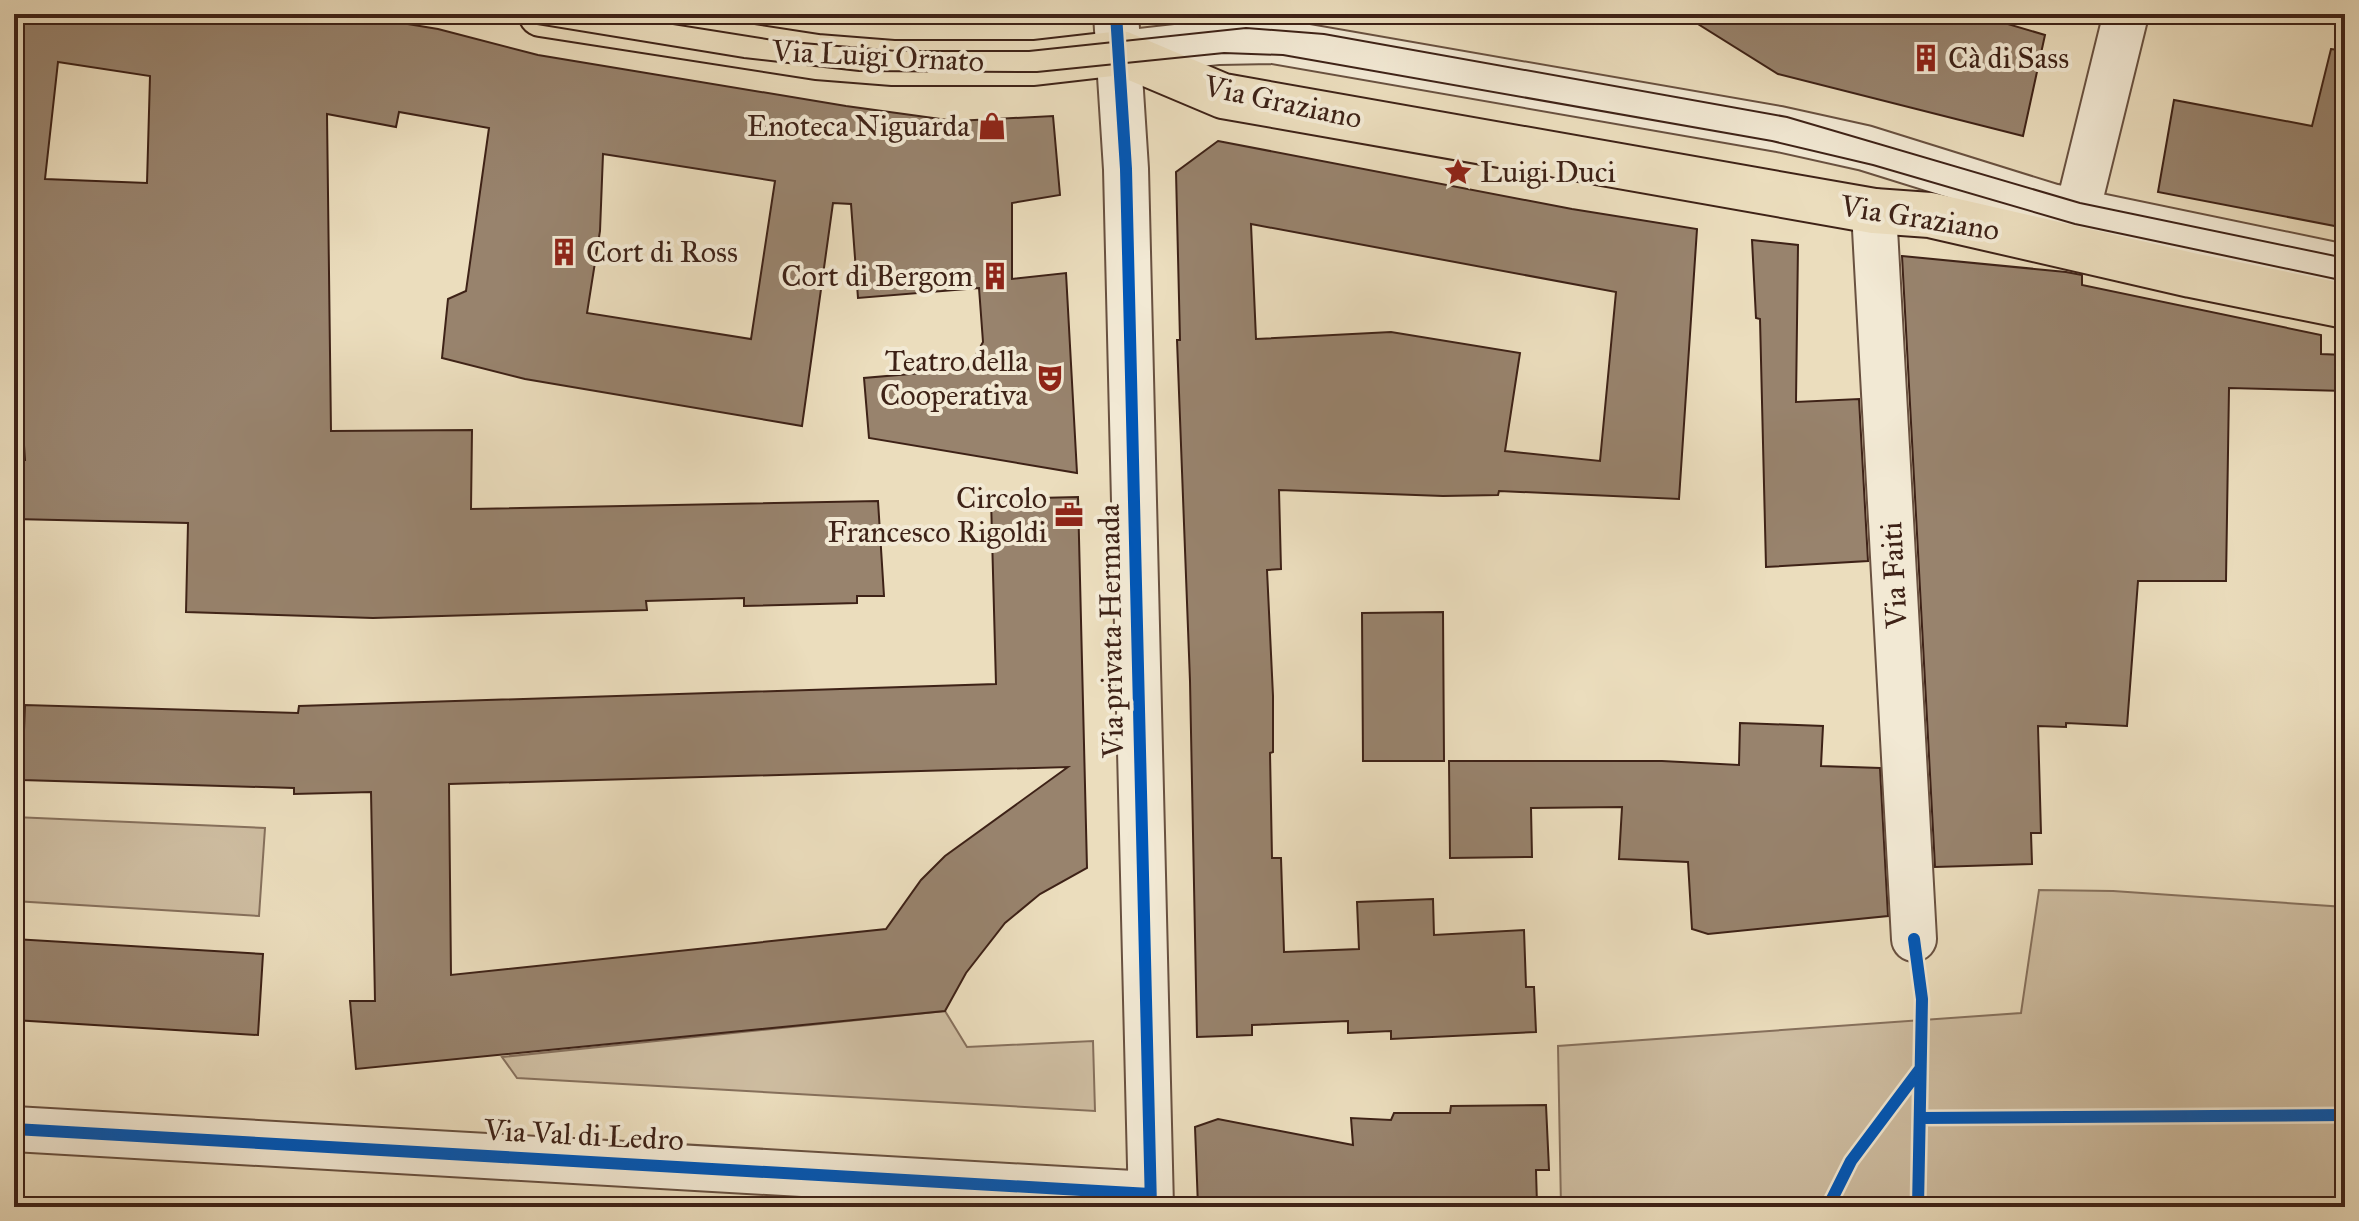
<svg xmlns="http://www.w3.org/2000/svg" width="2359" height="1221" viewBox="0 0 2359 1221" font-family="'IM FELL Great Primer',serif">
  <style>
    .green { fill: #cebda1; stroke: #86705c; stroke-width: 2 }
    .building { fill: #98836d; stroke: #3e2217; stroke-width: 2; fill-rule: evenodd }
    .lines { fill: none; stroke-linecap: round; stroke-linejoin: round }
    .minor-casing { stroke: #695140; stroke-width: 48 }
    .major-casing { stroke: #3e2217; stroke-width: 48 }
    .minor { stroke: #f2e9d4; stroke-width: 44 }
    .major { stroke: #ebddbd; stroke-width: 44 }
    .tram { stroke: #3e2217; stroke-width: 2 }
    .cycleway-casing { stroke: #f2e9d4; stroke-width: 17 }
    .cycleway { stroke: #0057b8; stroke-width: 12 }
    .labels { text-anchor: middle; stroke-width: 8; stroke-linejoin: round; paint-order: stroke }
    .street-label { font-size: 30px; fill: #3e2217; stroke: #f2e9d4 }
    .poi-label { font-size: 30px; fill: #3e2217; stroke: #f2e9d4; text-anchor: end }
  </style>
  <rect width="100%" height="100%" fill="#ebddbd"/>
  <filter id="stains"><feTurbulence type="fractalNoise" baseFrequency=".0025" numOctaves="4"/><feColorMatrix values="0 0 0 0 .2 0 0 0 0 .09 0 0 0 0 .02 0 0 0 .5 -.17"/></filter>
  <radialGradient id="worn" r=".72"><stop offset=".6" stop-color="#630" stop-opacity="0"/><stop offset="1" stop-color="#630" stop-opacity=".3"/></radialGradient>
  <path class="green" d="M14,817L265,828L259,916L14,901Z
    M2039,890L2113,891L2345,907V1207H1561L1558,1046L2021,1013Z
    M945,1011L967,1047L1093,1041L1095,1111L517,1078L502,1057Z"/>
  <path class="building" d="M14,14H347L438,29L538,55L846,106L955,121L1053,116L1060,195L1012,203V279L1066,273L1077,473L869,438L864,378L968,369L983,342L979,288L858,298L851,204L833,203L802,426L525,379L442,358L448,299L466,291L489,128L399,112L396,127L327,114L331,431L472,430L471,509L878,501L884,596H857V603L744,606V598L646,601L647,610L373,618L186,612L188,523L14,519V460H25L17,344H14ZM58,62L150,76L147,183L45,179ZM603,154L775,181L751,339L587,313L600,231Z
    M1682,14H1974L2045,35L2023,136L1778,74Z
    M2331,49L2345,51V228L2158,192L2174,100L2312,126Z
    M1218,141L1572,209L1697,229L1679,499L1499,491L1498,495L1443,496L1279,490L1281,569L1267,570L1273,696V752L1270,753L1272,858H1281L1284,952L1359,949L1357,902L1433,899L1434,935L1524,930L1526,987H1534L1536,1032L1391,1039V1031L1348,1033V1021L1252,1025V1035L1197,1037L1190,681L1177,340H1180L1176,172ZM1251,224L1616,292L1600,461L1505,451L1520,353L1391,332L1256,339Z
    M1752,240L1798,245L1796,402L1859,399L1868,561L1766,567L1760,319L1756,318Z
    M1902,256L2066,272L2082,275V285L2321,335V354L2345,355V391L2229,388L2226,581H2138L2127,726L2066,723V727L2038,726L2041,833H2031L2032,864L1935,867Z
    M1078,497L1087,868L1040,894L1005,923L966,973L945,1011L356,1069L350,1001H375L371,792L294,794V788L22,780L25,705L298,713L299,706L996,684L991,499ZM1068,767L945,856L921,880L886,929L451,975L449,784Z
    M1443,612L1444,761H1363L1362,613Z
    M1740,723L1823,726L1821,766L1880,768L1888,916L1708,934L1692,929L1688,862L1619,859L1622,807L1531,808L1532,857L1450,858L1449,761H1662L1739,765Z
    M14,939L263,954L258,1035L14,1020Z
    M1546,1105L1549,1170H1536L1537,1205L1491,1207V1201L1419,1204V1207H1198L1195,1127L1218,1119L1353,1145L1351,1118L1391,1120L1394,1113H1450L1451,1106Z"/>
  <g class="lines">
    <defs>
      <path id="minor" d="M1116,14L1126,169L1151,1207
        M1121,53L1219,42L1273,41L1779,129L1865,148L2051,206L2345,267
        M1874,211L1914,939
        M2070,241L2126,14
        M14,1129L1150,1194"/>
      <path id="major" d="M541,14L817,57L893,63H1034L1121,53L1223,96L1874,211L1930,215L2191,275L2345,306"/>
    </defs>
    <use href="#minor" class="minor-casing"/>
    <use href="#major" class="major-casing"/>
    <use href="#minor" class="minor"/>
    <use href="#major" class="major"/>
    <path class="tram" d="M476,14L744,58L859,71L1037,72L1224,53L1283,55L1772,141L1873,165L2075,224L2345,281
      M610,14L779,41L897,51H1029L1246,28L1324,34L1787,117L2080,203L2345,258"/>
    <defs>
      <path id="cycleway" d="M1116,14L1126,169L1151,1207
        M1914,939L1922,999L1918,1207
        M1920,1118L2345,1115
        M14,1129L1150,1194
        M1828,1207L1851,1161L1920,1069"/>
    </defs>
    <use href="#cycleway" class="cycleway-casing"/>
    <use href="#cycleway" class="cycleway"/>
  </g>
  <defs>
    <symbol id="building-bare" viewBox="-9 -9 18 18"><path d="M-4-6H4V6H1V3H-1V6H-4ZM-2.5-4.3h1.7v1.8h-1.7ZM.8-4.3h1.7v1.8H.8ZM-2.5-1h1.7V.8h-1.7ZM.8-1h1.7V.8H.8Z" fill="#8f2418" stroke="#f2e9d4" stroke-width="2.5" paint-order="stroke"/></symbol>
    <symbol id="shop-bare" viewBox="-9 -9 18 18"><path d="M-5-2.5h2.3a2.7 3.5 0 0 1 5.4 0H5L5.5 6h-11ZM-1.5-2.5h3a1.5 2.3 0 0 0-3 0Z" fill="#8f2418" stroke="#f2e9d4" stroke-width="2.5" paint-order="stroke"/></symbol>
    <symbol id="sight-bare" viewBox="-9 -9 18 18"><path d="M0-6L1.8-2.2L6-1.7L2.9 1.2L3.7 5.4L0 3.3L-3.7 5.4L-2.9 1.2L-6-1.7L-1.8-2.2Z" fill="#8f2418" stroke="#f2e9d4" stroke-width="2.5" paint-order="stroke"/></symbol>
    <symbol id="theatre-bare" viewBox="-9 -9 18 18"><path d="M-5-5.5Q0-4 5-5.5V0Q5 5 0 6Q-5 5-5 0ZM-3.3-2.5H-1v1.5H-3.3ZM1-2.5H3.3v1.5H1ZM-2.8 1Q0 5.5 2.8 1Z" fill="#8f2418" stroke="#f2e9d4" stroke-width="2.5" paint-order="stroke"/></symbol>
    <symbol id="office-bare" viewBox="-9 -9 18 18"><path d="M-6-3h4V-5.5h4V-3h4V5H-6ZM-1-4.5V-3h2v-1.5ZM-6 0V1H6V0Z" fill="#8f2418" stroke="#f2e9d4" stroke-width="2.5" paint-order="stroke"/></symbol>
  </defs>
  <g fill-rule="evenodd">
    <use href="#building-bare" x="1906" y="38" width="40" height="40"/>
    <use href="#shop-bare" x="972" y="106" width="40" height="40"/>
    <use href="#sight-bare" x="1438" y="152" width="40" height="40"/>
    <use href="#building-bare" x="544" y="232" width="40" height="40"/>
    <use href="#building-bare" x="975" y="256" width="40" height="40"/>
    <use href="#theatre-bare" x="1030" y="358" width="40" height="40"/>
    <use href="#office-bare" x="1049" y="495" width="40" height="40"/>
  </g>
  <g class="labels">
    <g class="street-label">
      <text transform="translate(878 56) rotate(3)" y="10">Via Luigi Ornato</text>
      <text transform="translate(1283 102) rotate(12)" y="10">Via Graziano</text>
      <text transform="translate(1920 218) rotate(9)" y="10">Via Graziano</text>
      <text transform="translate(1894 575) rotate(-93)" y="10">Via Faiti</text>
      <text transform="translate(1111 631) rotate(-91)" y="10">Via privata Hermada</text>
      <text transform="translate(584 1135) rotate(3)" y="10">Via Val di Ledro</text>
    </g>
    <g class="poi-label">
      <text x="1948" y="68" text-anchor="start">Cà di Sass</text>
      <text x="970" y="136">Enoteca Niguarda</text>
      <text x="1480" y="182" text-anchor="start">Luigi Duci</text>
      <text x="586" y="262" text-anchor="start">Cort di Ross</text>
      <text x="973" y="286">Cort di Bergom</text>
      <text x="1028" y="371">Teatro della<tspan x="1028" dy="34">Cooperativa</tspan></text>
      <text x="1047" y="508">Circolo<tspan x="1047" dy="34">Francesco Rigoldi</tspan></text>
    </g>
  </g>
  <rect width="2359" height="1221" fill="none" stroke="#ebddbd" stroke-width="48"/>
  <rect x="16" y="16" width="2327" height="1189" fill="none" stroke="#3e2217" stroke-width="4"/>
  <rect x="24" y="24" width="2311" height="1173" fill="none" stroke="#3e2217" stroke-width="2"/>
  <rect width="100%" height="100%" filter="url(#stains)"/>
  <rect width="100%" height="100%" fill="url(#worn)"/>
</svg>
